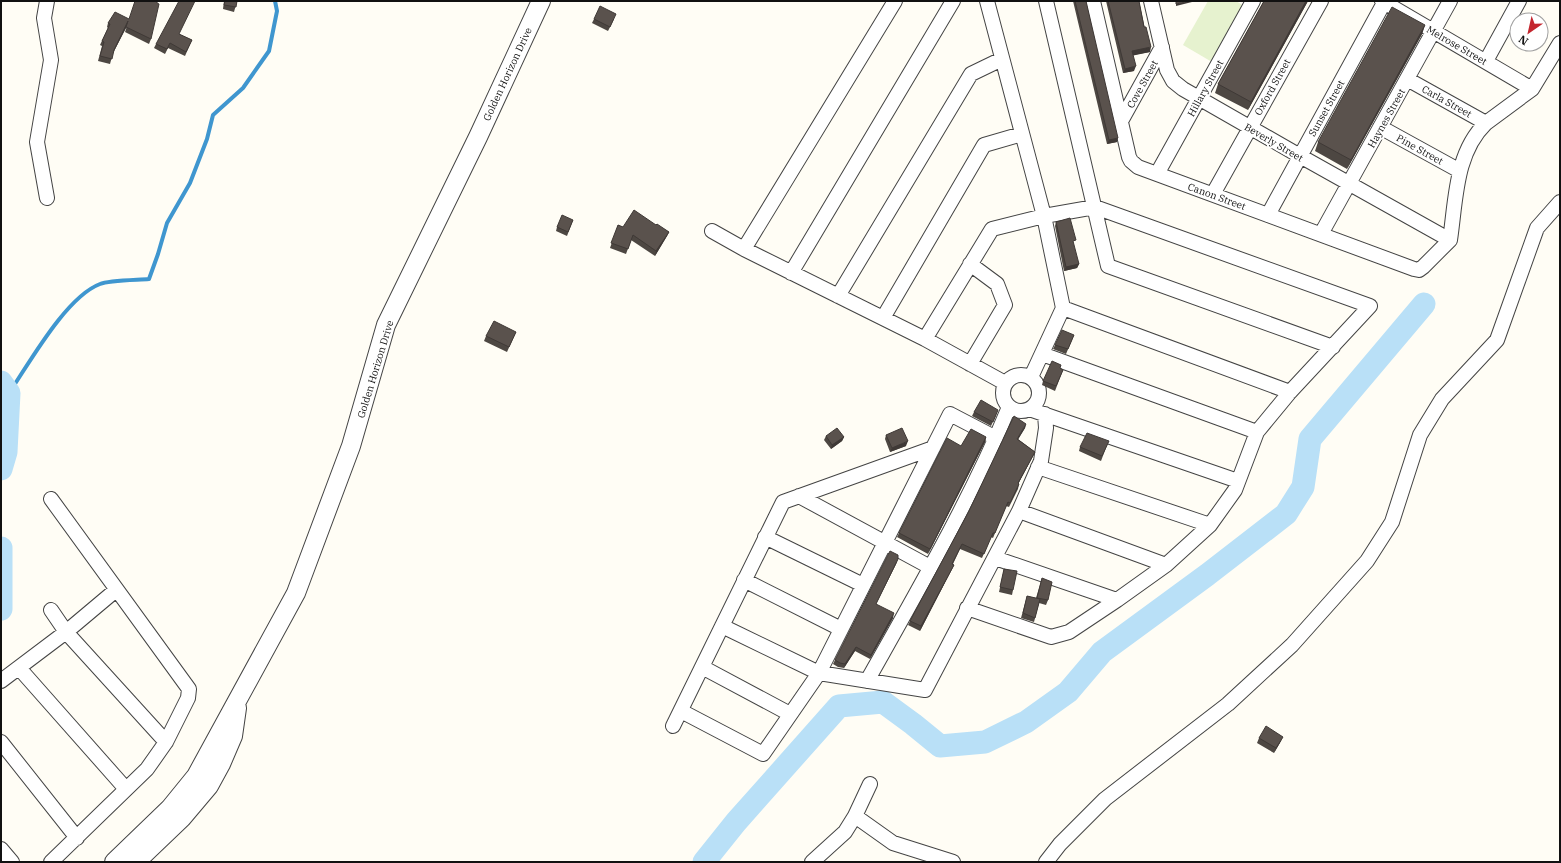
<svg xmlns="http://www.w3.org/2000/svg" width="1561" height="863" viewBox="0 0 1561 863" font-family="'IBM Plex Serif',serif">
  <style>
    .pitch { fill: #e6f2cf }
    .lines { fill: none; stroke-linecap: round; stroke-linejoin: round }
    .stream { stroke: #3f96cf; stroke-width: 4 }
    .river { stroke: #b9e0f7; stroke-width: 23 }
    .minor-casing { stroke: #444; stroke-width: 16 }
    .tertiary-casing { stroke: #444; stroke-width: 20 }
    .minor { stroke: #fff; stroke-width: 14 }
    .tertiary { stroke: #fff; stroke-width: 18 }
    .wall { fill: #4d4742 }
    .shaded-wall { fill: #3f3936 }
    .building { fill: #5a524d; stroke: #3f3936 }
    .labels { text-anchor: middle; stroke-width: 4; stroke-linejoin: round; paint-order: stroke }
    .street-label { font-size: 10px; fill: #111; stroke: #fff }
  </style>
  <rect width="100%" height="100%" fill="#fffdf5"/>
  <path class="pitch" d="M1208,1H1236L1244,6L1212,62L1183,45Z"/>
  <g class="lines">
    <path class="stream" d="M9,393C30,362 66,297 100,284C109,280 138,280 149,279L158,254L167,223L190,183L207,139L213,115L243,88L269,51L277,11L275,1"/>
    <path class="river" d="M1,382L9,393L6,452L1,469
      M1,548V609
      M704,862L736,822L839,706L883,702L913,724L940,746L985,742L1026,722L1068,692L1102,652L1207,575L1286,514L1303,487L1310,439L1424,304"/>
    <defs>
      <path id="minor" d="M47,1L44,18L51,60L37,142L47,198
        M895,1L744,249L925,339L1005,383
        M987,1L1044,216L1063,308L1031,377
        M1046,1L1108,266L1333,347
        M1093,1L1129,157L1131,161L1138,167L1414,269L1419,270L1423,267L1450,240
        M1151,1L1167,70L1173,81L1183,89L1300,156L1450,240
        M1382,1L1532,89
        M1486,61L1519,1
        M1407,79L1486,123
        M1121,121L1162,47
        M1380,127L1460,171
        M1157,174L1253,1
        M1213,194L1321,1
        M1268,215L1385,1
        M712,231L744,249
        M1321,234L1450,1
        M1450,240C1456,200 1455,153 1486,123L1532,89L1560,43
        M970,264L997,284L1005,305L970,364
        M791,273L953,1
        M838,296L971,74L1002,59
        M1063,308L1290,392
        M883,318L984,145L1022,134
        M925,339L992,229L1044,216L1095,207L1370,306L1290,392L1257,432L1235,490L1210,525L1166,565L1117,600L1069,632L1051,637L967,608
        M1042,354L1257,432
        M1003 393a18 18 0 1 1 36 0a18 18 0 1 1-36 0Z
        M1029,409L1238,481
        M1038,467L1210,525
        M799,496L930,567
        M1019,511L1166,565
        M765,537L863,585
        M995,558L1117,600
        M744,580L841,629
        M51,610L66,632L166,742
        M722,626L819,673L950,414L996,438
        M702,667L790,714
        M19,668L126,789
        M1,681L66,632L116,590
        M867,681C917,592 970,501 1009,407
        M681,711L763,754L819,673L925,690L1019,511L1041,461L1046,428L1045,414
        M673,726L783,502L933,448
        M1,742L77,838
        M855,816L893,843L953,862
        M1,849L12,862
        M51,862L147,769L166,742L188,698L189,689L51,499
        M812,862L845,832L855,816L870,784
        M1046,862L1060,844L1105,799L1228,704L1292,645L1367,561L1392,522L1420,435L1442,399L1497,340L1537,228L1560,202"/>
      <path id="tertiary" d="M114,862L170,808L196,776L296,593L351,446L386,325L478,137L541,1
        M136,862L182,818L209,786L221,764L233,736L237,708"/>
    </defs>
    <use href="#minor" class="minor-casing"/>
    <use href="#tertiary" class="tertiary-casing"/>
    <use href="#minor" class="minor"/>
    <use href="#tertiary" class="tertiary"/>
  </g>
  <path class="wall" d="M224,1H237L234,12L223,9Z
    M1073,1H1086L1117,142L1107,144Z
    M1106,1H1139L1150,52L1133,55L1134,71L1123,73Z
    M1264,1H1308L1248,110L1215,93L1218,84Z
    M129,19L151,39L149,44L125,32L127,26L113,53L110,64L98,61L102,46L100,45L108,28L107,27L108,23Z
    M594,19H614L608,31L592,23Z
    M1425,25L1422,34L1347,169L1315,151L1318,142Z
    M179,34L192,40L185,56L168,48L165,54L154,48L156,44Z
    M573,220L567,236L556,231L557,227Z
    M1056,222L1079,264L1077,268L1064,271L1055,226Z
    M618,225L623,227L656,225L669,232L667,236L655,256L631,240L626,254L610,248Z
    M516,332L507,352L484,341L486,336Z
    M1074,335L1066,354L1053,349L1055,345Z
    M1060,368L1063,370L1055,391L1042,385L1043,381Z
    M974,412L996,415L991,426L972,416Z
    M1026,424L1025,428L1018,439L1035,452L1033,456L1018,484H1019L1018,489L1009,507L1006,506L993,538L991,537L982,558L960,549L953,564L954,565L952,569L920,631L908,625L910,621Z
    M886,435L906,446L890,452L885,439Z
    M826,436L844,437L842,441L831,449L824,440Z
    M986,437L985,442L928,554L897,537L899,533L961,446Z
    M1107,445L1101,461L1079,451L1080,447Z
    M898,559L896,564L876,604L893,618L870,659L855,651L844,668L838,667L833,664L835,660Z
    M1004,569L1013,590L1012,595L999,592Z
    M1042,578L1048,600L1046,605L1039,603L1034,622L1021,618L1027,596L1036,598Z
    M1259,738L1281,741L1274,753L1257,743Z"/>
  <path class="shaded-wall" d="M1190,1H1193L1192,2L1176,6V4Z
    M1306,1H1308L1248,110L1251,102Z
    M128,21L127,26L112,55L114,50Z
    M1425,25L1422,34L1347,169L1351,160Z
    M1151,47L1150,52L1131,56L1132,51Z
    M1136,66L1134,71L1123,73L1125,69Z
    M1118,138L1117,142L1107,144L1109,140Z
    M669,232L667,236L655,256L656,251Z
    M1079,264L1077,268L1064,271L1066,267Z
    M1026,424L1025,428L1016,443L1017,439Z
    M844,437L842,441L831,449L832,445Z
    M986,437L985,442L928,554L930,549Z
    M908,441L906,446L890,452L892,448Z
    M1035,452L1033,456L1016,488L1018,483Z
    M898,559L896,564L874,608L876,604Z
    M954,565L952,569L920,631L921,626Z
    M894,613L893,618L870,659L871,655Z
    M856,647L855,651L844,668L845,664Z
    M1283,737L1281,741L1274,753L1276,748Z"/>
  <path class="building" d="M135,1H157V3L159,4L151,39L126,27L128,21L114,50L112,59L100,56L104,42L102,41L110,24L108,23L115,12L129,19Z
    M179,1H195L179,34L192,40L186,52L170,43L167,49L156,44Z
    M225,1H237L236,7L224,5Z
    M1075,1H1086L1118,138L1109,140Z
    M1108,1H1139L1144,27H1146L1151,47L1132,51L1136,66L1125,69Z
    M1176,1H1190L1176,4Z
    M1264,1H1306L1251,102L1218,84Z
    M600,6L616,14L610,27L594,19Z
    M1392,7L1425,25L1351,160L1318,142Z
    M634,210L656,225L657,224L669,232L656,251L633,235L628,249L611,243L618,225L623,227Z
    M562,215L573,220L568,232L557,227Z
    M1070,218L1076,240L1073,241L1079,264L1066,267L1056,222Z
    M494,321L516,332L509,347L486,336Z
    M1062,330L1074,335L1068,349L1055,345Z
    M1052,361L1061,365L1060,368L1063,370L1056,386L1043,381Z
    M981,400L998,410L993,422L974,412Z
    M1014,416L1026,424L1017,439L1035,452L1018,483L1019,484L1010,503L1008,502L995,533H993L984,554L962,544L952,564L954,565L921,626L910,621L969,511Z
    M837,428L844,437L832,445L826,436Z
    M902,428L908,441L892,448L886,435Z
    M971,429L986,437L930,549L899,533L947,438L961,446Z
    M1087,433L1109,441L1102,456L1080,447Z
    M890,551L898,555V559L876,604L894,613L871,655L856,647L845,664L840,663L835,660Z
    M1004,569L1017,571L1013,590L1000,587Z
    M1042,578L1052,582L1048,600L1037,598Z
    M1027,596L1040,599L1035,618L1023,613Z
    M1266,726L1283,737L1276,748L1259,738Z"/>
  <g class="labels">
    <g class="street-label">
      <text transform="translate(1457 45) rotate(30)" y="4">Melrose Street</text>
      <text transform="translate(507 74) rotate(-65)" y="4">Golden Horizon Drive</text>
      <text transform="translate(1142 84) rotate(-61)" y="4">Cove Street</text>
      <text transform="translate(1272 87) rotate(-61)" y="4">Oxford Street</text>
      <text transform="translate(1205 88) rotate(-61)" y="4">Hillary Street</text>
      <text transform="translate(1447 101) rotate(29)" y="4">Carla Street</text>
      <text transform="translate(1326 108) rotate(-61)" y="4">Sunset Street</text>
      <text transform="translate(1386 118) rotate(-61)" y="4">Haynes Street</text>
      <text transform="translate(1274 142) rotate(30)" y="4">Beverly Street</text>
      <text transform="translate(1420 149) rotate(29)" y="4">Pine Street</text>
      <text transform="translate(1217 196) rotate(20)" y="4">Canon Street</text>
      <text transform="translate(375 369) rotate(-73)" y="4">Golden Horizon Drive</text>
    </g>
  </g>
  <rect width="1561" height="863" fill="none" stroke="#111111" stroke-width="4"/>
  <g transform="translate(1529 32) rotate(214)"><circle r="19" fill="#ffffff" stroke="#a0a0a0"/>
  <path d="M0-3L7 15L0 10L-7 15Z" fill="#c4262e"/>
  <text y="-6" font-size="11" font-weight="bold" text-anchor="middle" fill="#111111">N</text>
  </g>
</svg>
